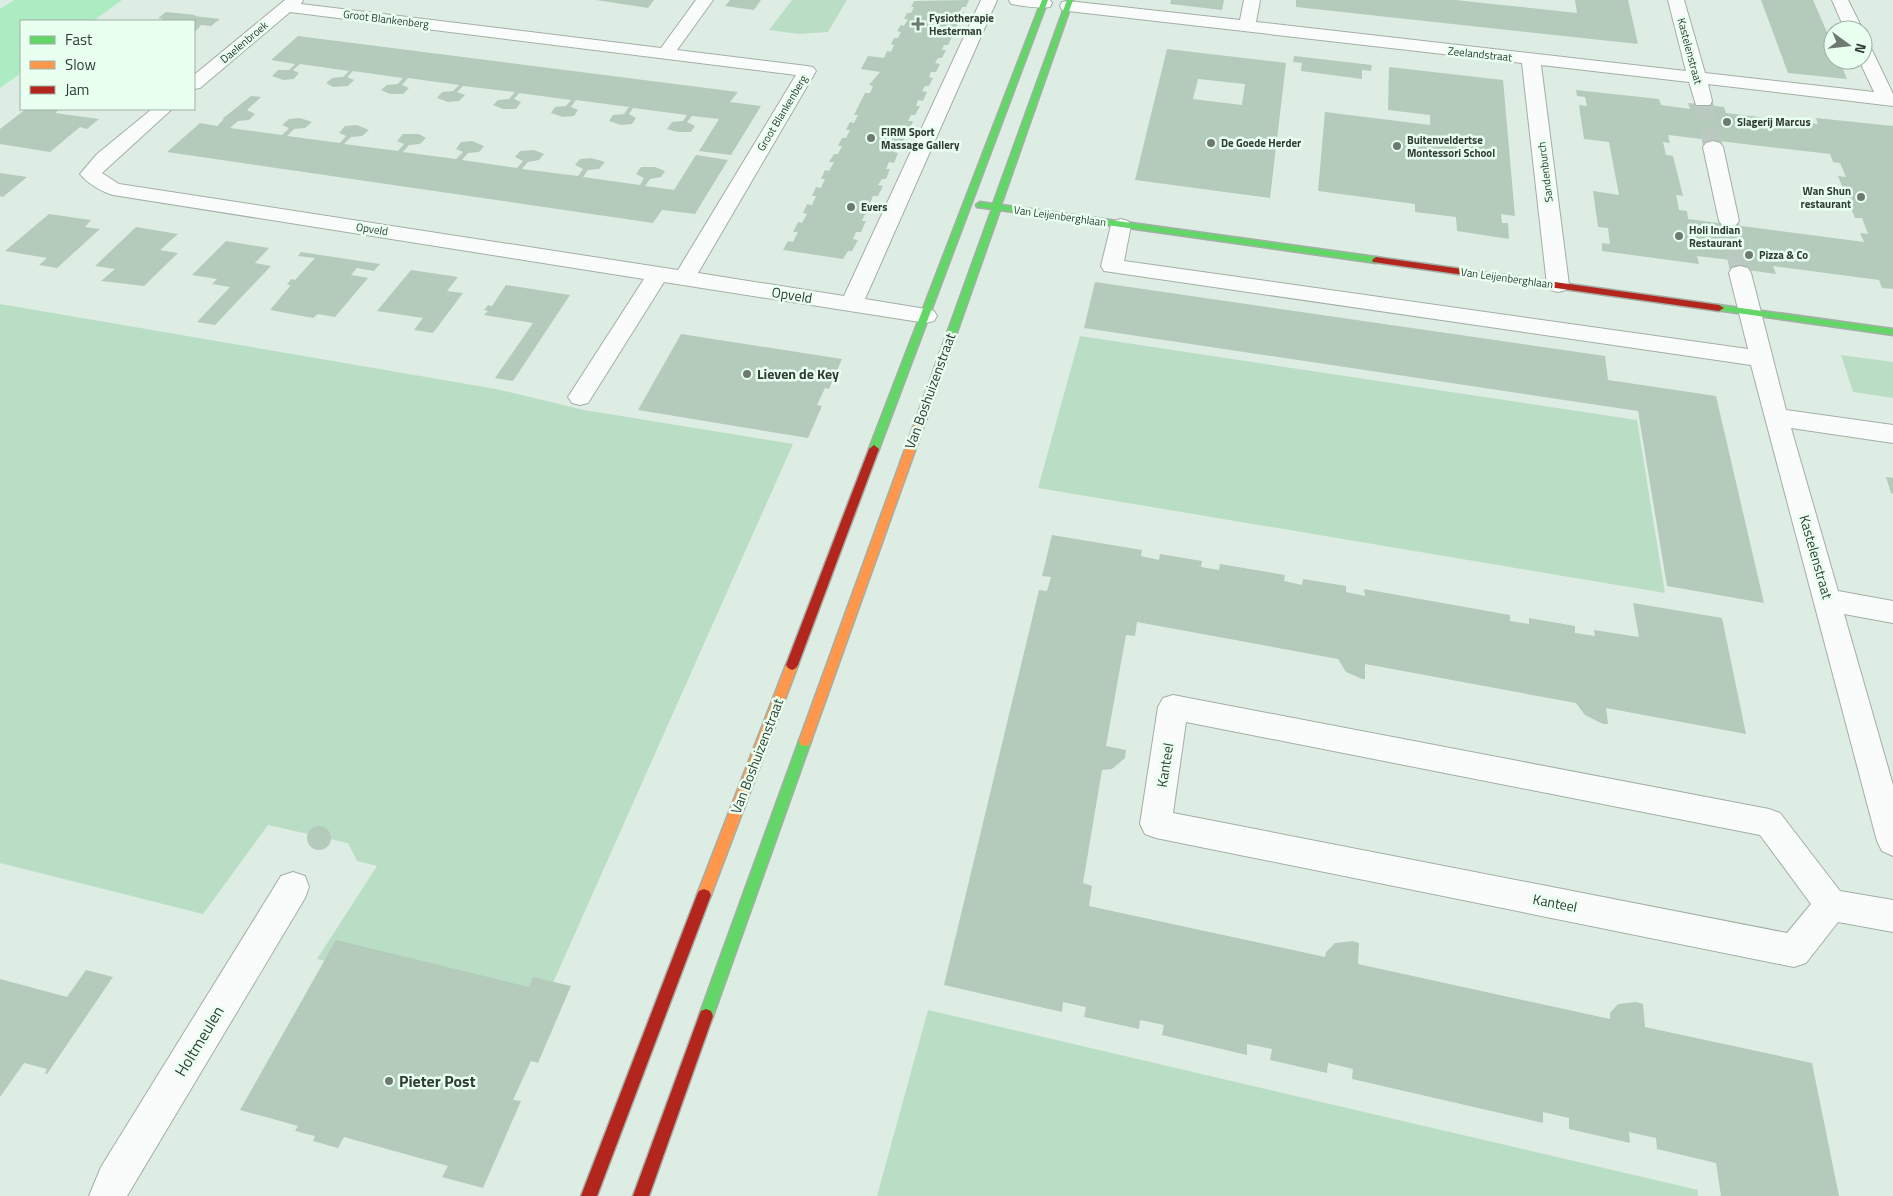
<svg xmlns="http://www.w3.org/2000/svg" width="1893" height="1196" viewBox="0 0 1893 1196" font-family="'Titillium Web',sans-serif">
  <style>
    .green { fill: #b9dec5 }
    .water { fill: #adebc2 }
    .building { fill: #b4cabb; fill-rule: evenodd }
    .lines { fill: none; stroke-linecap: round; stroke-linejoin: round }
    .street-tunnel { stroke: #bbcac0; stroke-width: 19; stroke-dasharray: 19 9; stroke-linecap: butt }
    .street-casing { stroke: #a3aea6; stroke-width: 2 }
    .fast-casing { stroke: #a3aea6; stroke-width: 3 }
    .slow-casing { stroke: #a3aea6; stroke-width: 3 }
    .jam-casing { stroke: #a3aea6; stroke-width: 3 }
    .street { fill: #fafcfb; fill-rule: evenodd }
    .fast { fill: #63d668; fill-rule: evenodd }
    .slow { fill: #ff974d; fill-rule: evenodd }
    .jam { fill: #b3261e; fill-rule: evenodd }
    .poi-dot { fill: #6e7a71; stroke: #e9ffef; stroke-width: 2 }
    .labels { text-anchor: middle; stroke-width: 5; stroke-linejoin: round; paint-order: stroke }
    .far-poi-label { font-size: 11px; font-weight: bold; fill: #313c34; stroke: #e9ffef; text-anchor: start }
    .far-street-label { font-size: 11px; fill: #313c34; stroke: #e9ffef }
    .street-label { font-size: 14px; fill: #313c34; stroke: #e9ffef }
    .poi-label { font-size: 14px; font-weight: bold; fill: #313c34; stroke: #e9ffef; text-anchor: start }
    .near-street-label { font-size: 16px; fill: #313c34; stroke: #e9ffef }
    .near-poi-label { font-size: 16px; font-weight: bold; fill: #313c34; stroke: #e9ffef; text-anchor: start }
  </style>
  <rect width="100%" height="100%" fill="#deede3"/>
  <path class="green" d="M792,0H847L828,32L799,34L769,30Z
    M0,304L496,389L584,410L793,444L540,1012L317,959L377,866L357,861L348,843L268,825L203,914L0,863Z
    M1080,336L1637,420L1665,593L1038,488Z
    M1841,355L1893,362V398L1853,392Z
    M928,1010L1698,1190V1196H877Z"/>
  <path class="water" d="M14,0H122L93,21H21V73L0,88V9Z"/>
  <path class="building" d="M596,0H654L648,8Z
    M730,0H761L754,10L725,6Z
    M969,0L966,7H962L960,12H964L960,19H956L954,24H958L954,32H950L948,37H952L948,45H944L942,50H946L942,58H938L935,63L940,64L936,72H931L929,77L933,78L929,86H925L922,91L927,92L923,101L918,100L916,106H920L915,115H911L908,121H913L909,131L904,130L901,136L905,137L901,146H897L894,152L898,153L894,163L889,162L886,169H890L886,179H882L878,185L883,186L878,196H873L870,203H874L869,214H865L862,221H866L861,232H856L853,239L858,240L852,251H848L843,259L783,250L788,241L793,242L798,232H793L798,222L802,223L807,214L803,213L807,204L812,205L816,196H812L816,187L821,188L825,179H821L825,170L829,171L834,162H829L834,154H838L842,146H838L842,138H846L850,130H846L850,122L854,123L858,115H854L865,93H870L873,86L869,85L880,72L861,69L868,56L884,58L887,51L891,52L894,45L891,44L894,38H898L901,32L897,31L901,25L904,26L908,19H904L907,13H911L914,7H911L914,1Z
    M1171,0H1224L1222,10L1170,4Z
    M1296,0H1455L1577,13L1575,0H1628L1638,44L1296,7Z
    M1761,0H1813L1833,46V60H1839L1847,79L1788,73Z
    M166,12L196,15L194,16L220,19L211,26L201,25L194,33V21H160L163,19L158,18Z
    M298,36L738,92L730,102L761,106L731,155L699,151L719,119L692,116L687,122L695,126L691,132H678L667,129L672,122L683,121L687,115L633,108L629,114L636,118L632,124L621,125L609,121L613,115L624,114L629,107L576,100L571,107L578,110L574,116L563,117L551,113L555,107L566,106L571,100L519,93L514,99L521,102L516,109H503L493,105L498,100L509,99L515,92L463,86L457,92L465,95L459,101L448,102L437,98L442,92L453,91L459,85L408,78L402,85L409,88L403,94H390L381,90L387,85L398,84L403,78L353,71L347,77L354,80L348,86L333,87L326,83L332,78L343,77L349,71L300,64L293,70L299,73L294,79L283,80L272,76L278,70H289L295,64L271,60Z
    M1167,49L1286,63L1270,198L1135,180ZM1198,79L1245,84L1242,105L1193,99Z
    M1294,56L1372,65L1371,71L1362,70V79L1301,71L1302,63L1293,62Z
    M1389,67L1503,80L1515,216L1501,214L1502,223H1508L1509,239L1457,231L1456,217L1415,212V204L1318,191L1325,112L1430,125V115L1388,110Z
    M1576,90L1659,99L1661,105L1690,109L1688,103L1724,107L1726,113L1818,124L1816,118L1893,126V289L1882,288L1879,280L1773,266L1776,274L1733,268L1731,260L1697,256L1699,264L1602,251V243L1610,244L1608,228L1598,227L1593,191L1619,195L1609,142L1584,139L1579,105L1587,106L1585,97L1577,96ZM1668,135L1830,154L1833,162L1840,163L1846,177L1838,176L1855,218H1862L1868,234L1860,233L1864,242L1688,219L1687,211L1679,210L1676,195L1683,196L1673,156L1666,155L1663,142L1670,143Z
    M251,96L261,97L247,110L255,114L249,120L238,121L230,128L282,135L289,128L282,125L289,119L300,118L312,122L305,128L294,129L287,136L340,143L346,136L339,133L345,126L357,125L369,130L362,136L351,137L344,144L398,151L404,144L397,141L403,134H419L426,138L420,144L409,145L403,152L456,159L463,152L456,149L461,142L472,141L484,146L479,152L468,153L462,160L517,168L523,161L515,157L520,151L534,150L544,154L539,160L528,162L522,169L578,176L583,169L575,165L580,159L591,158L605,162L599,169L588,170L583,177L640,185L644,178L636,174L641,167H655L665,171L661,177L650,179L645,186L674,190L696,155L728,160L695,214L662,210L653,223L167,152L200,123L217,126L224,119H222Z
    M26,109H60L55,113L99,119L87,129L80,127L50,152L0,144V129Z
    M0,173L27,177L3,197L0,196Z
    M49,214L91,220L85,227L100,229L57,268L39,265L47,258L5,251Z
    M136,227L178,234L160,250L178,253L144,286L101,281L115,269L95,266Z
    M226,241L269,248L255,263L271,266L215,325L197,322L230,287L212,284L217,279L192,275Z
    M301,252L380,264L374,271L357,268L351,275L368,278L335,317L318,314L313,318L270,310L291,285H287L291,279L295,280L315,258L298,256Z
    M411,270L458,277L447,291L463,293L433,333L414,330L423,318L377,311Z
    M1095,282L1605,356L1608,380L1716,396L1764,603L1667,586L1638,411L1084,328Z
    M506,285L570,295L513,381L495,378L533,323L484,315L488,311L484,310L488,305L492,306Z
    M681,334L842,359L829,389L825,388L817,405L822,406L808,438L638,410Z
    M1886,477L1893,478V494L1891,493Z
    M1052,535L1142,550L1141,556L1159,560L1160,554L1202,561L1201,567L1219,570L1220,564L1285,575L1284,581L1302,585L1303,579L1346,586V592L1365,596L1364,589L1510,615V621L1529,624V618L1575,626V633L1595,636L1594,630L1639,637L1633,603L1722,618L1746,734L1606,708L1608,724H1603L1585,715L1576,703L1365,664V679H1362L1346,672L1338,659L1137,622L1135,636L1126,635L1106,746L1126,750L1125,758L1112,769L1102,770L1083,883L1092,886L1089,906L1325,957L1326,952L1335,943L1353,941L1359,943L1358,964L1610,1019V1013L1618,1004L1636,1002L1643,1004L1645,1027L1812,1063L1839,1196H1721L1716,1163L1657,1149L1656,1138L1629,1132L1630,1143L1569,1129V1118L1543,1112V1123L1352,1079L1353,1069L1328,1063L1327,1073L1270,1060L1272,1049L1247,1044V1055L1162,1035L1164,1025L1140,1020L1139,1029L1084,1017L1086,1007L1063,1002L1062,1012L944,985L1039,590L1047,591L1051,577L1042,576Z
    M307 838a12 12 0 1 1 24 0a12 12 0 1 1-24 0Z
    M336,940L529,987L533,977L571,986L538,1063L531,1061L513,1100L521,1101L483,1188L442,1177L448,1166L344,1137L338,1148L313,1141L315,1136L295,1131L298,1126L240,1110Z
    M86,970L113,977L47,1074L45,1073L47,1069L24,1063L0,1097V979L67,997Z"/>
  <g class="lines">
    <path class="street-tunnel" d="M1703,101L1713,147
      M1729,221L1740,273"/>
    <defs>
      <path id="street" d="M285,0H303L301,4L661,48L696,0H713L677,50L807,66L813,67L816,71L698,273L844,296L981,0H997L865,299L926,309L934,311L937,316L934,321L926,323L664,282L588,403L580,405L572,403L568,397L644,279L113,195C102,192 87,183 80,174L97,154L152,109H172L102,173L119,184L678,270L796,75L290,12L200,88L194,89V75Z
        M1009,0H1050L1052,3L1050,7C1038,9 1023,6 1011,4Z
        M1244,0H1260L1256,22L1686,71L1668,0H1684L1705,73L1874,92L1859,60H1863V45L1869,46L1872,50L1893,94V106L1708,84L1712,101L1710,105H1696L1689,82L1541,65L1569,285L1566,290L1558,292L1550,290L1547,285L1522,63L1068,11L1062,10L1060,6L1062,2L1068,1L1240,20Z
        M1832,0H1848L1863,30H1845Z
        M1713,141L1720,143L1723,147L1739,221L1736,225L1729,227L1722,225L1719,221L1703,147L1706,143Z
        M1121,219L1128,221L1131,225L1124,261L1748,349L1729,273L1732,268L1740,266L1748,268L1751,273L1786,410L1893,425V443L1791,428L1838,591L1893,601V623L1844,614L1893,785V856L1882,851L1877,841L1751,365L1104,271L1101,266L1111,225L1114,221Z
        M1173,695L1769,809L1780,813L1840,891L1893,900V932L1838,922L1806,963L1794,967L1156,838L1145,834L1140,824L1158,707L1163,698ZM1186,722L1760,835L1811,904L1787,933L1173,813Z
        M293,872L305,876L309,887L305,898L127,1196H89L101,1167L281,876Z"/>
      <path id="fast" d="M1042,0H1048L879,449L878,452H870L869,449Z
        M1067,0H1073L1001,205L1376,257L1380,260L1376,263L1000,210L937,389L932,392L929,391L927,389L992,209L977,207L976,205L980,202L993,204Z
        M1719,305L1893,329V335L1716,310V306Z
        M805,736L809,737L811,741L713,1016L711,1021L706,1023L701,1021L699,1016L799,741L801,737Z"/>
      <path id="slow" d="M932,386L937,389L811,741L809,745L805,746L801,745L799,741L927,389Z
        M792,660L796,662L798,665L711,895L709,899L704,901L699,899L697,895L786,665L788,662Z"/>
      <path id="jam" d="M1376,257L1719,305L1724,308L1719,311L1373,262L1372,260Z
        M874,445L879,449L798,665L796,668L792,670L788,668L786,665L869,449Z
        M704,889L709,891L711,895L597,1196H581L697,895L699,891Z
        M706,1009L711,1011L713,1016L649,1196H633L699,1016L701,1011Z"/>
    </defs>
    <use href="#street" class="street-casing"/>
    <use href="#fast" class="fast-casing"/>
    <use href="#slow" class="slow-casing"/>
    <use href="#jam" class="jam-casing"/>
    <use href="#street" class="street"/>
    <use href="#fast" class="fast"/>
    <use href="#slow" class="slow"/>
    <use href="#jam" class="jam"/>
  </g>
  <g class="poi-dot">
    <path d="M915.5 16.5h5v5h5v5h-5v5h-5v-5h-5v-5h5z"/>
    <circle cx="1727" cy="122" r="5"/>
    <circle cx="871" cy="138" r="5"/>
    <circle cx="1211" cy="143" r="5"/>
    <circle cx="1397" cy="146" r="5"/>
    <circle cx="1861" cy="197" r="5"/>
    <circle cx="851" cy="207" r="5"/>
    <circle cx="1679" cy="236" r="5"/>
    <circle cx="1749" cy="255" r="5"/>
    <circle cx="747" cy="374" r="5"/>
    <circle cx="389" cy="1081" r="5"/>
  </g>
  <g class="labels">
    <g class="far-poi-label">
      <text x="929" y="22">Fysiotherapie<tspan x="929" dy="13">Hesterman</tspan></text>
      <text x="1737" y="126">Slagerij Marcus</text>
      <text x="881" y="136">FIRM Sport<tspan x="881" dy="13">Massage Gallery</tspan></text>
      <text x="1407" y="144">Buitenveldertse<tspan x="1407" dy="13">Montessori School</tspan></text>
      <text x="1221" y="147">De Goede Herder</text>
      <text x="1851" y="195" text-anchor="end">Wan Shun<tspan x="1851" dy="13">restaurant</tspan></text>
      <text x="861" y="211">Evers</text>
      <text x="1689" y="234">Holi Indian<tspan x="1689" dy="13">Restaurant</tspan></text>
      <text x="1759" y="259">Pizza &amp; Co</text>
    </g>
    <g class="far-street-label">
      <text transform="translate(386 19) rotate(7)" y="4">Groot Blankenberg</text>
      <text transform="translate(244 42) rotate(-40)" y="4">Daelenbroek</text>
      <text transform="translate(1690 51) rotate(75)" y="4">Kastelenstraat</text>
      <text transform="translate(1480 54) rotate(6)" y="4">Zeelandstraat</text>
      <text transform="translate(782 113) rotate(-59)" y="4">Groot Blankenberg</text>
      <text transform="translate(1545 172) rotate(-97)" y="4">Sandenburch</text>
      <text transform="translate(1060 216) rotate(8)" y="4">Van Leijenberghlaan</text>
      <text transform="translate(372 229) rotate(9)" y="4">Opveld</text>
      <text transform="translate(1507 278) rotate(8)" y="4">Van Leijenberghlaan</text>
    </g>
    <g class="street-label">
      <text transform="translate(792 295) rotate(9)" y="5">Opveld</text>
      <text transform="translate(930 391) rotate(-70)" y="5">Van Boshuizenstraat</text>
      <text transform="translate(1816 557) rotate(74)" y="5">Kastelenstraat</text>
      <text transform="translate(757 756) rotate(-69)" y="5">Van Boshuizenstraat</text>
      <text transform="translate(1165 765) rotate(-81)" y="5">Kanteel</text>
      <text transform="translate(1555 903) rotate(11)" y="5">Kanteel</text>
    </g>
    <g class="poi-label">
      <text x="757" y="379">Lieven de Key</text>
    </g>
    <g class="near-street-label">
      <text transform="translate(199 1041) rotate(-59)" y="6">Holtmeulen</text>
    </g>
    <g class="near-poi-label">
      <text x="399" y="1087">Pieter Post</text>
    </g>
  </g>
  <rect x="20" y="20" width="175" height="90" fill="#e9ffef" stroke="#9fb1a4"/>
  <rect x="30" y="36" width="25" height="8" fill="#63d668" stroke="#9fb1a4"/>
  <text x="65" y="45" font-size="15" fill="#313c34">Fast</text>
  <rect x="30" y="61" width="25" height="8" fill="#ff974d" stroke="#9fb1a4"/>
  <text x="65" y="70" font-size="15" fill="#313c34">Slow</text>
  <rect x="30" y="86" width="25" height="8" fill="#b3261e" stroke="#9fb1a4"/>
  <text x="65" y="95" font-size="15" fill="#313c34">Jam</text>
  <g transform="translate(1848 45) rotate(105)"><circle r="24" fill="#e9ffef" stroke="#9fb1a4"/>
  <path d="M0-4L9 19L0 12L-9 19Z" fill="#6e7a71"/>
  <text y="-8" font-size="14" font-weight="bold" text-anchor="middle" fill="#313c34">N</text>
  </g>
</svg>
